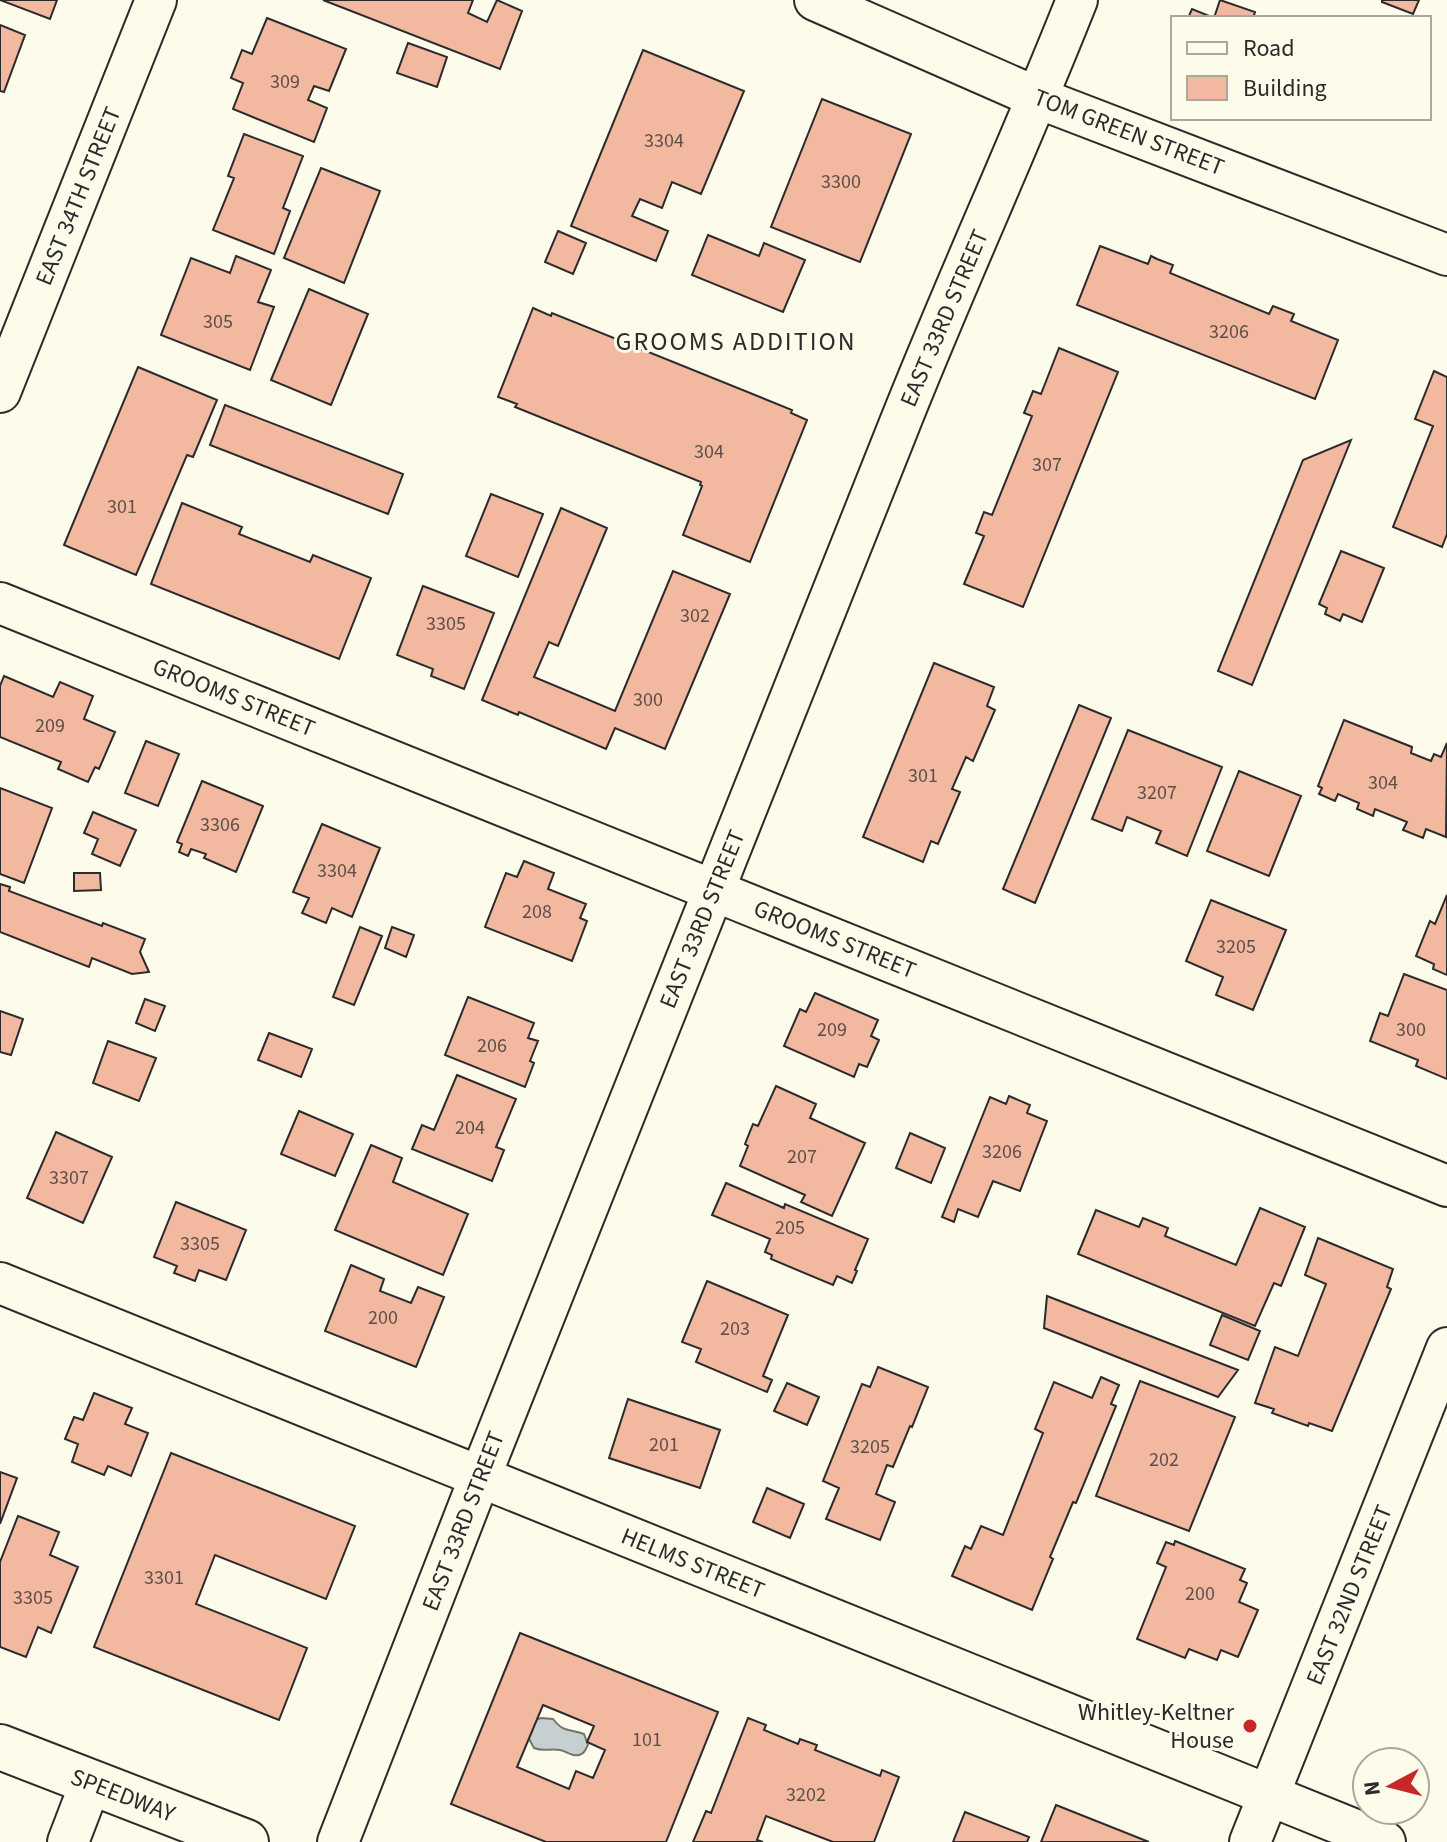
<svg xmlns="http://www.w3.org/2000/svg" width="1447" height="1842" viewBox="0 0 1447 1842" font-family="'Source Sans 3',sans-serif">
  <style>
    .water { fill: #c7d0d0; stroke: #74746e; stroke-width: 2 }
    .building { fill: #f2b8a0; stroke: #2b2b2b; stroke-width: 2; fill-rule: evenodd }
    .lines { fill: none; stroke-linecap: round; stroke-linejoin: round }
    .street-casing { stroke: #2b2b2b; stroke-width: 44 }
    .secondary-casing { stroke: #2b2b2b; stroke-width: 48 }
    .street { stroke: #fdfbea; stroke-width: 40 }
    .secondary { stroke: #fdfbea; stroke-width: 44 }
    .poi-dot { fill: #c62828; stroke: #fdfbea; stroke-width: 3 }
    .labels { text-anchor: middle; stroke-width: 6; stroke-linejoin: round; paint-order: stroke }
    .number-label { font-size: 20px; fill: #5d4e48 }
    .street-label { font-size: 24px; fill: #2b2b2b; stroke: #fdfbea }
    .poi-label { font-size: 24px; fill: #2b2b2b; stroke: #fdfbea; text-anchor: end }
    .neighbourhood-label { font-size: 26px; letter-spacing: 2px; fill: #2b2b2b; stroke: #fdfbea }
  </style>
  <rect width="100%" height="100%" fill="#fdfbea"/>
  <path class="water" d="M541,1718L553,1719C565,1734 569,1728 584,1734L588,1745C585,1750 585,1753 579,1755C573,1757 566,1751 560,1750C550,1748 544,1752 534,1748L528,1737L535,1720Z"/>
  <path class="building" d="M0,0H57L50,19Z
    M323,0H473L468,13L487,22L497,0L522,11L500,69Z
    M1220,0L1255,12L1253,18H1188L1192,9L1214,18Z
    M1382,0H1419L1413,14L1382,2Z
    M267,18L346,49L329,91L314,86L308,100L327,108L314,142L233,109L243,83L231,78L242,50L252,54Z
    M0,25L25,35L4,92L0,91Z
    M408,43L447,57L437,87L397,73Z
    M643,50L744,91L701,194L672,182L662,208L640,199L632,216L668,231L656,261L571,226Z
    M822,99L911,134L860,262L771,227Z
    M244,134L303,156L283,208L290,211L274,254L213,230L234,178L228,176Z
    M321,168L380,191L344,283L284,258Z
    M558,231L586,243L573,274L545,262Z
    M708,235L759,256L764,243L805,260L783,312L692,275Z
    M1100,246L1148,264L1151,256L1157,259L1173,265L1170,273L1269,314L1273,306L1294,314L1291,321L1338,340L1315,399L1077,305Z
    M236,256L271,270L258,302L274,307L250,370L161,335L191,258L230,273Z
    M309,289L368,314L331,405L271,380Z
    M533,308L551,316L552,313L792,410L791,413L807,420L750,562L683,535L702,486L700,485L701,482L515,407L517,404L498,397Z
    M1059,348L1118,372L1023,607L964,584L984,536L976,533L984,512L992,515L1032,416L1024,413L1033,391L1041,394Z
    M138,367L217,400L193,457L187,455L136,575L64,545Z
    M1434,371L1447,377V534L1442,547L1393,527L1433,426L1415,419Z
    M225,405L403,474L388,514L210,445Z
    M1351,440L1252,685L1218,671L1303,460Z
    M491,494L543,514L518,577L466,556Z
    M182,503L242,527L239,534L310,562L313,555L371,578L339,659L151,584Z
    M561,508L607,528L558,646L549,642L534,677L615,711L673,571L730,594L665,749L615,728L606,749L519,712L518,715L482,700Z
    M1341,551L1384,568L1362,622L1343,614L1340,621L1325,614L1327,608L1319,604Z
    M423,586L494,613L464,689L431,676L433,669L397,655Z
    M934,663L994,687L987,706L995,710L973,761L966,757L952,789L960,792L938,844L931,841L923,862L863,837Z
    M4,676L53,697L60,682L93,696L84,719L115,732L99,769L95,767L88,782L58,769L61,762L0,737V686Z
    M1079,705L1111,718L1035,903L1003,889Z
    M1344,720L1412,747L1411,753L1431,761L1434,754L1441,757L1447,743L1446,837L1426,829L1423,838L1403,830L1407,822L1375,809L1373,816L1357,809L1359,803L1338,794L1335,801L1319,794L1322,788L1318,786Z
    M1128,730L1222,767L1187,856L1156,843L1161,831L1127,817L1122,831L1092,819Z
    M146,741L179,754L158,806L125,793Z
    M1239,771L1301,796L1269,876L1207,851Z
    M202,781L263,806L236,872L204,858L206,854L191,849L188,856L179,852L182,844L177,842Z
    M0,788L52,808L24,883L0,874Z
    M93,812L136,830L120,866L92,854L98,839L84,833Z
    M322,824L380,848L352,917L332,908L326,923L302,913L309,898L293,892Z
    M524,861L554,873L548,889L586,904L580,918L587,921L572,961L485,927L506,873L517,877Z
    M74,873H100L101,890L74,891Z
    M0,884L10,887L9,891L102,926L103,923L145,939L140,952L149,972L132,974L92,958L89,967L0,932Z
    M1447,895V975L1433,969L1434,964L1416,956L1430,921L1435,924Z
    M1211,900L1286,930L1253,1010L1216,995L1223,977L1186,961Z
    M360,927L382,936L354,1005L333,997Z
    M392,927L414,935L406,957L385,948Z
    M1404,974L1447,990V1079L1416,1066L1418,1060L1370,1041L1380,1013L1388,1016Z
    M815,993L878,1020L871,1036L879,1040L867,1067L859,1064L854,1077L784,1046L800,1009L806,1012Z
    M468,997L534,1023L528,1038L538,1041L530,1061L534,1063L525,1087L445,1055Z
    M145,999L165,1006L155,1031L136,1023Z
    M0,1011L23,1019L11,1055L0,1052Z
    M269,1033L312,1049L301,1077L258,1060Z
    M108,1041L156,1058L139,1101L93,1083Z
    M457,1075L516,1099L496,1147L504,1150L492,1181L412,1149L422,1125L434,1130Z
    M776,1086L816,1104L810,1118L865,1143L832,1216L801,1202L805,1195L740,1166L748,1146L745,1144L753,1124L758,1126Z
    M1009,1096L1030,1105L1027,1113L1047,1121L1020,1191L993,1181L978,1217L958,1209L954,1222L942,1217L990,1097L1006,1104Z
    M299,1111L353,1134L335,1176L281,1154Z
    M56,1132L112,1157L83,1223L27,1198Z
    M910,1133L945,1148L931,1183L896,1168Z
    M371,1145L402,1158L393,1182L468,1214L443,1275L335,1230Z
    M726,1183L784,1208L785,1204L868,1239L855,1270L857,1271L852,1283L837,1276L833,1285L771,1259L772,1255L765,1252L770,1239L712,1215Z
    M176,1202L246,1230L226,1280L199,1270L195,1281L174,1273L177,1266L154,1257Z
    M1260,1208L1305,1227L1281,1286L1274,1283L1255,1326L1078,1254L1096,1210L1139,1227L1143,1218L1168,1228L1165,1236L1236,1265Z
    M1318,1238L1393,1269L1387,1287L1391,1289L1332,1431L1309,1423L1308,1426L1272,1413L1274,1409L1255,1403L1275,1347L1298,1356L1326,1284L1305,1275Z
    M351,1265L384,1279L380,1291L411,1303L418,1287L444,1297L416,1367L325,1331Z
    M707,1281L788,1315L763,1376L772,1380L767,1392L696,1362L701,1349L682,1342Z
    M1047,1296L1238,1370L1218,1397L1044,1328Z
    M1222,1315L1260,1331L1248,1360L1210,1345Z
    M878,1367L928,1387L912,1427L910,1426L893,1467L887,1465L876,1494L895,1502L880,1540L826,1519L839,1488L823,1481L862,1384L870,1387Z
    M1101,1377L1119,1385L1111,1404L1116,1406L1076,1503L1073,1502L1050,1557L1053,1559L1032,1610L952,1576L965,1546L971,1549L981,1526L1003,1535L1043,1433L1035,1429L1054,1382L1092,1398Z
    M1140,1381L1235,1417L1189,1531L1096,1496Z
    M787,1383L819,1397L807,1425L774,1411Z
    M94,1393L132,1408L125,1424L148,1433L131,1476L108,1466L104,1475L72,1462L78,1444L65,1439L74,1417L83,1420Z
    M628,1399L720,1430L700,1488L609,1458Z
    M171,1453L355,1526L326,1599L215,1555L196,1604L307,1648L279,1720L94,1647Z
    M0,1472L17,1478L0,1524Z
    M767,1488L804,1504L790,1538L753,1522Z
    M18,1516L59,1532L50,1555L78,1567L51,1633L38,1627L26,1657L0,1647V1562Z
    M1175,1541L1245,1569L1240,1580L1247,1583L1239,1602L1258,1610L1238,1657L1221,1650L1217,1660L1189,1649L1185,1658L1137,1639L1166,1567L1157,1563L1166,1542L1174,1545Z
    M520,1633L718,1712L666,1842H546L451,1804ZM543,1705L594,1726L587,1742L605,1750L593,1778L576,1771L569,1789L517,1767Z
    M748,1718L766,1725L764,1730L798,1744L800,1739L817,1745L815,1750L880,1776L882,1770L899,1777L874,1842H833L766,1816L757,1840L763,1842H693L706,1811L711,1813Z
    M1056,1805L1149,1842H1041Z
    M965,1812L1029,1837L1027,1842H953Z"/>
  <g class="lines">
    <defs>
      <path id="street" d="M815,0L1038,98L1447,255
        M0,392L156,0
        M0,603L1447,1186
        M0,1283L1385,1842
        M68,1842L91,1782
        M338,1842L480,1477L898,428C955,284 1020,144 1077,0
        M1250,1842L1447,1348"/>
      <path id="secondary" d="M0,1747L246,1842"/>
    </defs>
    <use href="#street" class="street-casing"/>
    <use href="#secondary" class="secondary-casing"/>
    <use href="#street" class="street"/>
    <use href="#secondary" class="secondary"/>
  </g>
  <circle class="poi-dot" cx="1250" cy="1726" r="8"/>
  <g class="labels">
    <g class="number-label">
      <text x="285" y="88">309</text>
      <text x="664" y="147">3304</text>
      <text x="841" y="188">3300</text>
      <text x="218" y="328">305</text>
      <text x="1229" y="338">3206</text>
      <text x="709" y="458">304</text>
      <text x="1047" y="471">307</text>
      <text x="122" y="513">301</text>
      <text x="695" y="622">302</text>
      <text x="446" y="630">3305</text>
      <text x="648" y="706">300</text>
      <text x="50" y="732">209</text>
      <text x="923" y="782">301</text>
      <text x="1383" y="789">304</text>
      <text x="1157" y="799">3207</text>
      <text x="220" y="831">3306</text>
      <text x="337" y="877">3304</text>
      <text x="537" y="918">208</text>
      <text x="1236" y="953">3205</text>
      <text x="832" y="1036">209</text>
      <text x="1411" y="1036">300</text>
      <text x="492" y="1052">206</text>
      <text x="470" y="1134">204</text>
      <text x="1002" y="1158">3206</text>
      <text x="802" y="1163">207</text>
      <text x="69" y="1184">3307</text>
      <text x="790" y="1234">205</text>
      <text x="200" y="1250">3305</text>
      <text x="383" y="1324">200</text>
      <text x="735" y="1335">203</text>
      <text x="664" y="1451">201</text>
      <text x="870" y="1453">3205</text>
      <text x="1164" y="1466">202</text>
      <text x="164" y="1584">3301</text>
      <text x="1200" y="1600">200</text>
      <text x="33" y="1604">3305</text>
      <text x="647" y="1746">101</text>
      <text x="806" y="1801">3202</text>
    </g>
    <g class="street-label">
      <text transform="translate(1129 132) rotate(21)" y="8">TOM GREEN STREET</text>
      <text transform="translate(78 196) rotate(-68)" y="8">EAST 34TH STREET</text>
      <text transform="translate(944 318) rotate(-67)" y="8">EAST 33RD STREET</text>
      <text transform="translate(234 697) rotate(22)" y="8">GROOMS STREET</text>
      <text transform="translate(702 919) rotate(-68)" y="8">EAST 33RD STREET</text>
      <text transform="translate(835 939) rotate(22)" y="8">GROOMS STREET</text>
      <text transform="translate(463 1521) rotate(-69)" y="8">EAST 33RD STREET</text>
      <text transform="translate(693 1563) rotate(22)" y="8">HELMS STREET</text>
      <text transform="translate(1349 1595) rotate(-68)" y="8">EAST 32ND STREET</text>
      <text transform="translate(123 1795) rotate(21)" y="8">SPEEDWAY</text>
    </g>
    <g class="poi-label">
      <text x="1234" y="1720">Whitley-Keltner<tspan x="1234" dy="28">House</tspan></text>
    </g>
    <g class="neighbourhood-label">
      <text x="736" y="350">GROOMS ADDITION</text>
    </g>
  </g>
  <rect x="1171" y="16" width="260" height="104" fill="#fdfbea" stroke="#a9a89e" stroke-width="2"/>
  <rect x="1187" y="42" width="40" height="12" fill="#fdfbea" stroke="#a9a89e" stroke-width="2"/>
  <text x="1243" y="56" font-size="24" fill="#2b2b2b">Road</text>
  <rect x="1187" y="76" width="40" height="24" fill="#f2b8a0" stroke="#a9a89e" stroke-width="2"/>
  <text x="1243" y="96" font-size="24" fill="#2b2b2b">Building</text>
  <g transform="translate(1391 1786) rotate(263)"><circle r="38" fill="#fdfbea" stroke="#a9a89e" stroke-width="2"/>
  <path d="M0-6L14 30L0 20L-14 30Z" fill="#c62828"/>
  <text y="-12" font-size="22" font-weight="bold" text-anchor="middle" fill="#2b2b2b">N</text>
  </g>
</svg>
